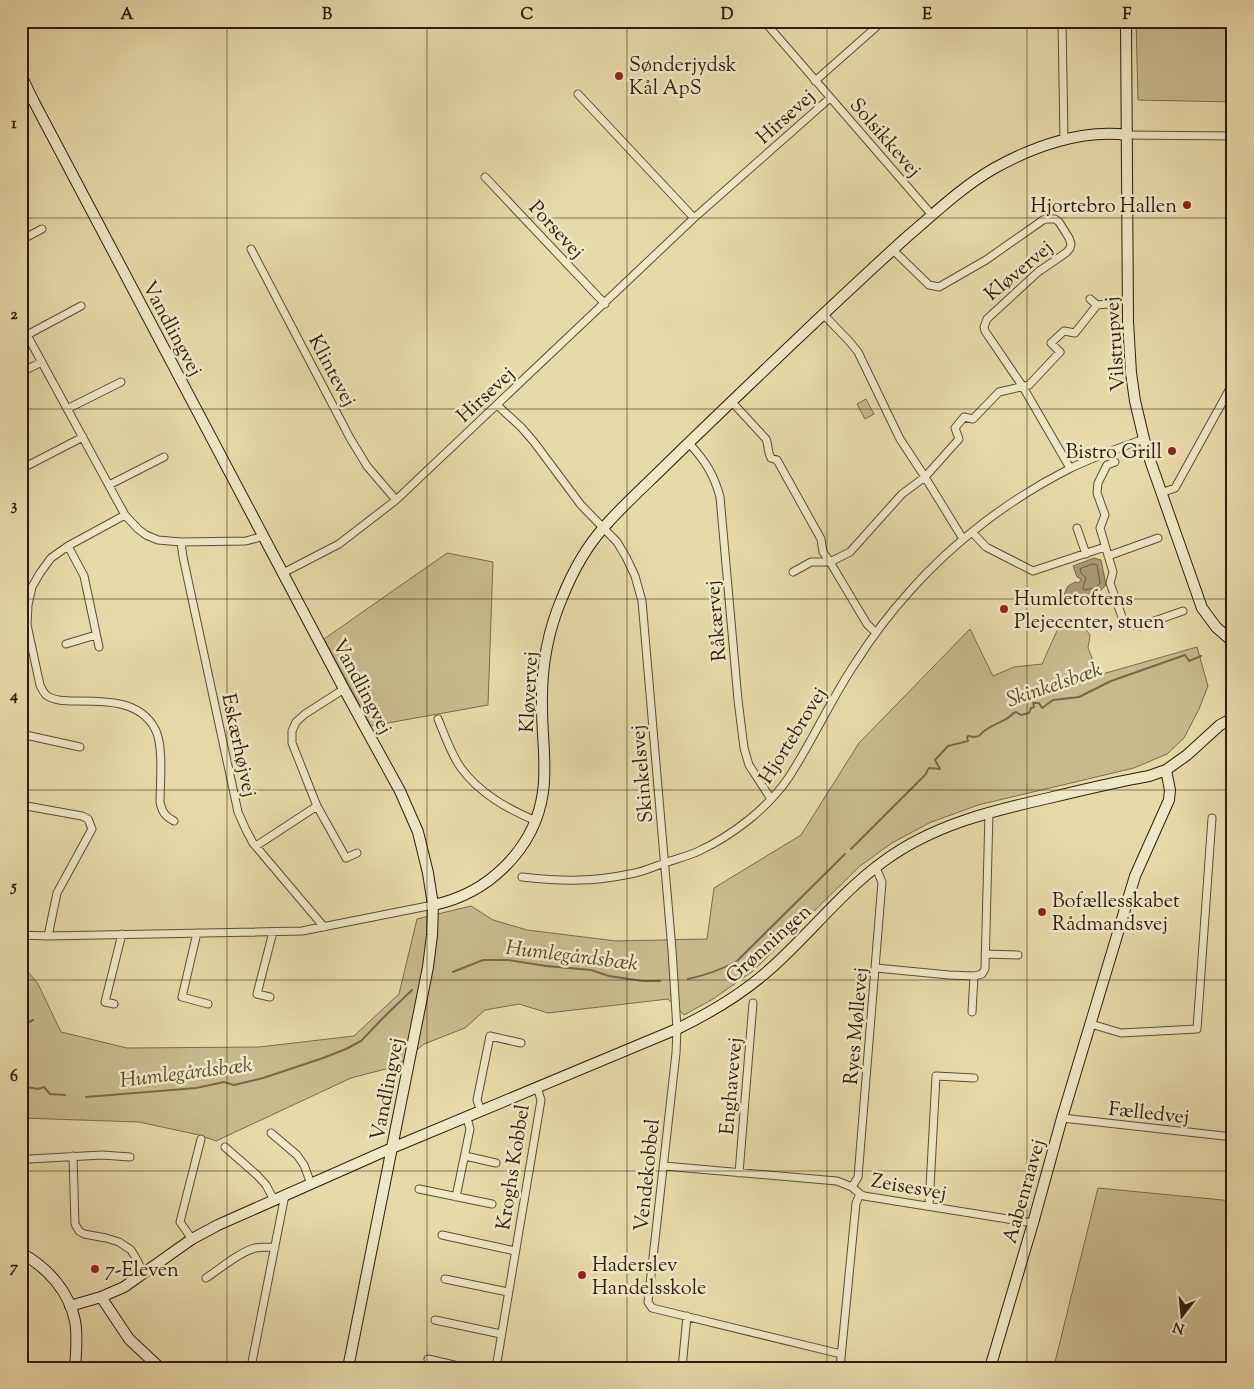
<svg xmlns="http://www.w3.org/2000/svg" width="1254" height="1389" viewBox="0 0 1254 1389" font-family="'Sorts Mill Goudy',serif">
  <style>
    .green { fill: #c9ba8d; stroke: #7d6a4c }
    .water { fill: #aa9973; stroke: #7a674a }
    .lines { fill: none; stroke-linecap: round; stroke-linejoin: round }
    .shore { stroke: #6e5a40; stroke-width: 1 }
    .stream { stroke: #7a674a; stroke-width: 2 }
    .street-casing { stroke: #5f4b33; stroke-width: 9 }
    .secondary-casing { stroke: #311b0c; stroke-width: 12 }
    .street { stroke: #f0e7c6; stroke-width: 7 }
    .secondary { stroke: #f0e7c6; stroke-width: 10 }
    .grid { fill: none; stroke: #311b0c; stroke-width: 1; stroke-opacity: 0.55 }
    .poi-dot { fill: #8f2418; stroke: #f0e7c6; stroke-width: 2 }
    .labels { text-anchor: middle; stroke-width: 5; stroke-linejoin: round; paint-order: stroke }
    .poi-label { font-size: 20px; fill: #311b0c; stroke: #f0e7c6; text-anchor: start }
    .street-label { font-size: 20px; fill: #311b0c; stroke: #f0e7c6 }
    .water-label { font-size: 21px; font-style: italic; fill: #5b4730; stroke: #f0e7c6 }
    .neatline { fill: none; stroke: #311b0c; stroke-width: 2 }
    .grid-label { font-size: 16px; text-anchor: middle; font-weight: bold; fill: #311b0c }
  </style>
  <rect width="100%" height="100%" fill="#e8daa8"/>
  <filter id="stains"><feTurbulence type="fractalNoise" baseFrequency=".004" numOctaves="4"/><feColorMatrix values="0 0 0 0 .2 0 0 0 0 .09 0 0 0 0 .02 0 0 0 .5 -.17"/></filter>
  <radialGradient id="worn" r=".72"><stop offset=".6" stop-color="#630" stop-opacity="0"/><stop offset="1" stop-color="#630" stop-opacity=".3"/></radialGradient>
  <path class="green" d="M1136,21H1233V102L1138,100Z
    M866,399L874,414L865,419L857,404Z
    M447,553L493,562L488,705L371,726L324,639Z
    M1077,618L1090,635L1088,648L1099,675L1197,647L1208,686L1199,709L1184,738L1167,754L1134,768L978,805L929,823L892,843L860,866L753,971L713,999L684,1015L668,999L548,1013L519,1004L485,1010L465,1028L424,1044L397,1066L351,1078L216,1141L199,1135L139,1122L21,1118V963L38,984L61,1032L127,1048L259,1047L354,1036L399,994L417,919L471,906L493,920L527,930L616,941L707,939L714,888L801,835L859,743L970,629L993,676L1014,667L1042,664L1060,624Z
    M1098,1188L1233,1201V1368H1055V1362Z"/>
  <path class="water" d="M1094,558L1101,560L1106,585L1098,593L1079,597L1063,604L1060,603L1068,586L1075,582L1079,583L1081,579L1077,577L1073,566Z"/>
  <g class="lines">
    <path class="shore" d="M1093,564L1097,565L1100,583L1095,588L1084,590L1083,587L1086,578L1081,573L1080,569Z"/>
    <path class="stream" d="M851,849L926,774L927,771L929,768L940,769L935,760L948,746L968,741L967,738L968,736L974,737L979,736C986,727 996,725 1006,719C1010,717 1011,714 1016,712L1021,715L1029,713L1031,708L1034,707L1033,703H1039L1042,708L1053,700L1079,697L1111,681L1185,655L1189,661L1201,656
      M453,972L483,960H508L546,966L591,970L609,976L643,981H660
      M688,979C706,975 721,970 737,961L845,854
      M21,1026L33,1020
      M21,1086L38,1089L44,1087L50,1094L65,1095
      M86,1097L196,1088L224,1082L234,1085L263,1078L323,1058L346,1049L361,1041L384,1017L412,990"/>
    <defs>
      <path id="street" d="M764,21L932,215
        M1062,21L1064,140
        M815,81L883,21
        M578,94L694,218
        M1127,135L1233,136
        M485,177L605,304
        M21,240L42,229
        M251,249L350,438L367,466L396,500
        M893,250L929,285L939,287L986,260L1043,220L1047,219H1055L1059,222L1069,238L1071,244L1070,248L1067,252L1038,272L987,319L984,327L985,331L1023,387L1070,468
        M1090,299L1097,305
        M823,314L849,341L858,352L900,439L925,477L963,539
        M21,324L125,515L138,529L146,535L158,540L181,542L246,541L264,536
        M27,335L81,306
        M21,372L42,362
        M1224,399L1233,403
        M731,401L766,439C769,446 767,451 771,458L777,460L821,539L823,552L830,562L867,624L876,633
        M497,405L521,427L534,442L581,505L617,542L626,557L635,576L642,601L672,950L677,1029L676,1053L648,1302L652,1308L841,1354
        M67,409L121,382
        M689,443C705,461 714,474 720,497L738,700L744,748L749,765L771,799
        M1115,462L1107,465L1098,483L1097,493L1105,515L1100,528L1113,572L1110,583L1122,617L1131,625L1140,626L1183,611
        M21,469L83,437
        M109,485L164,457
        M1161,493L1175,488L1233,383
        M1077,528L1086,554
        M972,532L986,547L1033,571L1105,547
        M181,542L183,557L238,812L246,830L253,843L324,927
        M68,546L84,576L99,647
        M1108,556L1158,538
        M793,572L811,562H830L850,552L902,494L925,477L959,439L955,428L964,417L973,419L999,392L1029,385L1060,352L1051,343L1064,331L1075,333L1097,305L1108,304
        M283,573L339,544L396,500L694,218L830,98
        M21,624L27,625L28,605L32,587L40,573L51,558L68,546L125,515
        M27,625L40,685C42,689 43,692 46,695C54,701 66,701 76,701C104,701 140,700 155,729C164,745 160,783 160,802C162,812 165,816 174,821
        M66,644L96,635
        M344,689L305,714L296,722L292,731V743L317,806L346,858L357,853
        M438,719C445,736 451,754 461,768C480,794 508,809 536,821
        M21,734L80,747
        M21,805L82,816L88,819L92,829L57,893L48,936
        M256,846L317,806
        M522,877C541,879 560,881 579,880C597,880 616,877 635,873C645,871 655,866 665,863C676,859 688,856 699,851C733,835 768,808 789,777C813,740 831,699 856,662C872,637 890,613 910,591C953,542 1010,499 1069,469C1093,457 1119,448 1144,439
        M197,933L182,997L208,1004
        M21,935L48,936L302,931L433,905
        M985,954L1018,955
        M876,968L949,975L974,976L982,974L985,969L989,812
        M270,997L257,994L273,932
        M114,1004L105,1002L122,934
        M972,1012L974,976
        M1091,1024L1121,1033L1197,1029L1212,818
        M481,1111L477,1100L490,1036L521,1043
        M1062,1118L1233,1137
        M271,1133L297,1155L304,1165L311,1184
        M225,1147L257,1175L266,1185L274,1200
        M73,1156L75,1224L79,1231L84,1234L106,1238L119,1242L131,1250L137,1260L143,1273
        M465,1156L496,1163
        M21,1164L29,1159L102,1155L130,1157
        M664,1166L837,1181L852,1187L860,1194L864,1196L1033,1223
        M739,1173L753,1003
        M852,1187L858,1177L882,882L876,868
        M419,1189L492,1204
        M456,1197L470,1129L467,1118
        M929,1206L936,1076L974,1078
        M442,1235L515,1251
        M192,1239L180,1222L201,1139
        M206,1278C220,1269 239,1252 255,1248C262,1247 269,1247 275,1247
        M445,1279L508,1292
        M435,1320L501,1334
        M428,1359L467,1368
        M252,1362L285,1195
        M496,1368L541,1100L537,1087
        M682,1368L687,1316
        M840,1368L856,1203L860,1194"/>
      <path id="secondary" d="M1126,21L1128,321L1131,373L1135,401L1144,439L1151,463L1202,608L1216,627L1233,642
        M21,75L33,100L344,689L400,791L418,832L428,873L433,905L432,935L428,967L348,1368
        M433,905C488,894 535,849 543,792C547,765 542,736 542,708C541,671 547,633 562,598C572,573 586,547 605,526C624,504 647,484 668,463C710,422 752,382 794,342C832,306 870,270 909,235C936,212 962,187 993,169C1032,147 1081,129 1127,135
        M21,1253C47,1267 69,1291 75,1321C78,1336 76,1352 75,1368
        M101,1297L129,1339L160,1368
        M70,1306L101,1297L124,1287L192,1239L218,1225L392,1148L677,1029C710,1013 741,995 769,970C809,935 841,892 884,861C933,825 991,811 1049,798C1082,790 1115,782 1149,776L1166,770L1187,755L1220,725L1233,718
        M990,1368L1033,1223L1062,1118L1135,876L1169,800L1170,790L1166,770"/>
    </defs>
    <use href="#street" class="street-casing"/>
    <use href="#secondary" class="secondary-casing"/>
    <use href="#street" class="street"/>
    <use href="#secondary" class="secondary"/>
  </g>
  <path class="grid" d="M227,21V1368M427,21V1368M627,21V1368M827,21V1368M1027,21V1368M21,218H1233M21,409H1233M21,599H1233M21,790H1233M21,980H1233M21,1171H1233"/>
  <g class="poi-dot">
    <circle cx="619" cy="76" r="5"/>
    <circle cx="1187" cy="205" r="5"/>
    <circle cx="1172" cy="451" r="5"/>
    <circle cx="1004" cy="609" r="5"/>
    <circle cx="1042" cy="912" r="5"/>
    <circle cx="95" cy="1269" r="5"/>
    <circle cx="582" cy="1275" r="5"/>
  </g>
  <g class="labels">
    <g class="poi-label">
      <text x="629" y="71">Sønderjydsk<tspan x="629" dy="23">Kål ApS</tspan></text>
      <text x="1177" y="212" text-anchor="end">Hjortebro Hallen</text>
      <text x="1162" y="458" text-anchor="end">Bistro Grill</text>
      <text x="1014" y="605">Humletoftens<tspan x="1014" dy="23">Plejecenter, stuen</tspan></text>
      <text x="1052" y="907">Bofællesskabet<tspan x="1052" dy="23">Rådmandsvej</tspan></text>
      <text x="592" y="1271">Haderslev<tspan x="592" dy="23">Handelsskole</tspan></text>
      <text x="105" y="1276">7-Eleven</text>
    </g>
    <g class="street-label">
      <text transform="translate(785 116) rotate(-42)" y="7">Hirsevej</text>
      <text transform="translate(886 137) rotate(49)" y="7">Solsikkevej</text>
      <text transform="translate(557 229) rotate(47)" y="7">Porsevej</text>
      <text transform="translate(1018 270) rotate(-40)" y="7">Kløvervej</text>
      <text transform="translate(173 328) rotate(62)" y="7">Vandlingvej</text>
      <text transform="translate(1114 344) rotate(-94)" y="7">Vilstrupvej</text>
      <text transform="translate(333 370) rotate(62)" y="7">Klintevej</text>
      <text transform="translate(485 394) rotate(-43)" y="7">Hirsevej</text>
      <text transform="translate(715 621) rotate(-95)" y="7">Råkærvej</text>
      <text transform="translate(363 686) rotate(62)" y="7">Vandlingvej</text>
      <text transform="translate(528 692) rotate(-87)" y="7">Kløvervej</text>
      <text transform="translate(792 735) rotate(-58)" y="7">Hjortebrovej</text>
      <text transform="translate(240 745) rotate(78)" y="7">Eskærhøjvej</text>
      <text transform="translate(641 774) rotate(-95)" y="7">Skinkelsvej</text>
      <text transform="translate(768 943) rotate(-42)" y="7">Grønningen</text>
      <text transform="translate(855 1026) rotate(-85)" y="7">Ryes Møllevej</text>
      <text transform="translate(730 1086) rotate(-85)" y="7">Enghavevej</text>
      <text transform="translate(386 1089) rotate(-79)" y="7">Vandlingvej</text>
      <text transform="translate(1149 1112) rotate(6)" y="7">Fælledvej</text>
      <text transform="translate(512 1167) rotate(-81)" y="7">Kroghs Kobbel</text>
      <text transform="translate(646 1175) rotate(-84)" y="7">Vendekobbel</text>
      <text transform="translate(909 1186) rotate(10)" y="7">Zeisesvej</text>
      <text transform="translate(1023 1191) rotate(-74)" y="7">Aabenraavej</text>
    </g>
    <g class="water-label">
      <text transform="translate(1054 684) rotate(-19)" y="7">Skinkelsbæk</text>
      <text transform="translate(572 955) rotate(7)" y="7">Humlegårdsbæk</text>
      <text transform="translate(186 1072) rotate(-7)" y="7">Humlegårdsbæk</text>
    </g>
  </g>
  <rect width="1254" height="1389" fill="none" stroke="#e8daa8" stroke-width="55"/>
  <g transform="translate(1182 1316) rotate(196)" stroke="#f0e7c6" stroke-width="4" paint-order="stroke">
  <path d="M0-4L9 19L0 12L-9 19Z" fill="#311b0c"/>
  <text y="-8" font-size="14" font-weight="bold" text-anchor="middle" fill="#311b0c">N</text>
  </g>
  <rect x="28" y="28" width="1198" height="1334" class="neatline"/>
  <g class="grid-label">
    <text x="127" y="19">A</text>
    <text x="327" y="19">B</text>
    <text x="527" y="19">C</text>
    <text x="727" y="19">D</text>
    <text x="927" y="19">E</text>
    <text x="1127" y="19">F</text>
    <text x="14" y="128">1</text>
    <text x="14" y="319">2</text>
    <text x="14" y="510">3</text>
    <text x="14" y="700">4</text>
    <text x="14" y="891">5</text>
    <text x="14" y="1081">6</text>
    <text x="14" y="1272">7</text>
  </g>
  <rect width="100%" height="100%" filter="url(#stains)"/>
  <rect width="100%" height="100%" fill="url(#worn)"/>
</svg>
